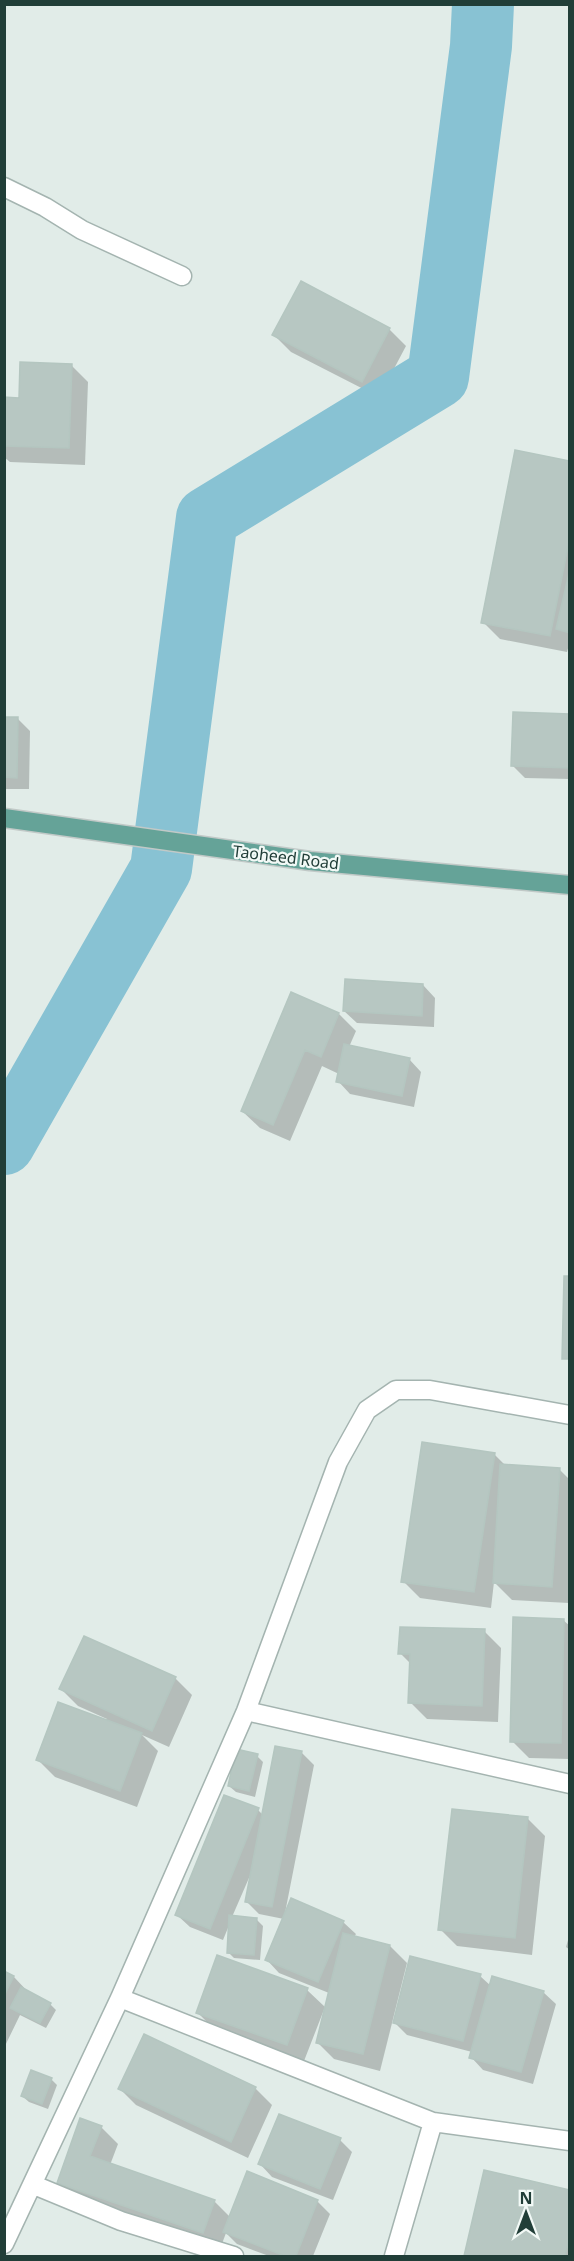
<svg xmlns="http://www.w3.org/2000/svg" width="574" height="2261" viewBox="0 0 574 2261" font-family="'Noto Sans',sans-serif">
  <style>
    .shadow { fill: #0003 }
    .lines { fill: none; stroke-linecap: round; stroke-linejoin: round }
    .river { stroke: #88c2d3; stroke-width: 62 }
    .building { fill: #b7c7c2; stroke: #b4c6c0; stroke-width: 1.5 }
    .minor-casing { stroke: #a4b4b0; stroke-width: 21 }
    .major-casing { stroke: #c1c9c7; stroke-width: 21 }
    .minor { stroke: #fff; stroke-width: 18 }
    .major { stroke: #65a398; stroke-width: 18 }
    .labels { text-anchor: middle; stroke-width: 4.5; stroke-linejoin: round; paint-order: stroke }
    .street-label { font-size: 16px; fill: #213e38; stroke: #f2f9f6 }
  </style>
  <rect width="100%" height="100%" fill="#e1ece8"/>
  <path class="shadow" d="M389,329L406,346L379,397L291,352L274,335Z
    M71,365L88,382L85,465L10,462L4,457V399L20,400Z
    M570,462V641L567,652L500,639L483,622Z
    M570,715V779L525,778L513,766Z
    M4,718L18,719L30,731L29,789H4Z
    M423,985L435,998L434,1027L357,1023L344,1011Z
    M292,994L339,1014L356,1031L349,1047L409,1059L421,1072L414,1107L350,1094L338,1081L339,1074L322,1066L290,1141L260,1128L242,1111Z
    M494,1454L506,1466L559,1469L570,1480L569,1603L512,1600L494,1582L491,1608L420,1598L403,1581Z
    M563,1620L570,1626V1759L529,1758L512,1741Z
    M484,1631L501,1648L498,1722L427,1719L410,1702L411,1664L400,1653Z
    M175,1678L192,1695L169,1747L142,1735L158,1751L137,1807L55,1777L38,1760L107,1719L78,1706L61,1689Z
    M301,1752L314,1765L285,1913L343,1922L356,1934L354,1937L390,1946L407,1963L380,2071L334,2059L317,2042L329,1993L279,1973L267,1960L284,1919L259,1914L246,1901L252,1871L232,1917L256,1919L263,1926L260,1960L234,1958L228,1952L230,1923L223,1940L190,1927L177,1915L258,1810L263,1815Z
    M257,1756L263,1762L255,1797L236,1792L229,1786Z
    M528,1819L545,1836L532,1955L457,1946L440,1929Z
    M570,1933V1950L566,1947Z
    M4,1973L14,1977L30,1994L50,2004L56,2010L46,2028L20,2015L4,2048Z
    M480,1976L491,1986L543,1992L556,2004L533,2084L483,2070L471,2057L472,2052L407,2035L395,2023Z
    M307,1990L325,2007L304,2061L215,2030L198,2013Z
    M51,2079L57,2085L48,2109L29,2102L22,2096Z
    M119,2088H255L272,2105L248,2158L136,2105Z
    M101,2127L118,2144L110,2165L214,2201L230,2217L248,2173L318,2202L330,2214L313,2256H269L237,2244L226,2233L220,2249L76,2199L59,2182Z
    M340,2140L352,2152L333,2200L272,2177L260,2164Z
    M485,2172L570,2191V2256H466Z"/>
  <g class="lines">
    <path class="river" d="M4,1144L161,869L207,518L438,377L481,46L483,4"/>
  </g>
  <path class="building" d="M301,281L390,328L362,382L272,335Z
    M20,362L72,364L69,448L4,446V397L19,398Z
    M515,450L570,461V537L550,636L481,623Z
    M570,569V633L556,629Z
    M513,712L570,714V768L511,766Z
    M4,717H18L17,778L4,777Z
    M345,979L423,984L422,1016L343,1011Z
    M291,992L339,1013L321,1057L305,1050L273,1125L241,1111Z
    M344,1044L410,1058L402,1096L336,1082Z
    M564,1276H570V1359H562Z
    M422,1442L495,1453L474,1592L401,1582Z
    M500,1464L560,1468L552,1587L493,1583Z
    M513,1617L564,1619L561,1743L510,1742Z
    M400,1627L485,1629L482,1706L408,1703L410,1654H398Z
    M84,1636L176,1677L152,1731L59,1689Z
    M58,1702L142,1733L120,1791L36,1760Z
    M275,1746L302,1751L272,1907L245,1902Z
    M236,1749L258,1754L249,1791L228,1786Z
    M224,1795L259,1808L210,1929L175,1915Z
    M452,1809L528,1817L515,1938L438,1930Z
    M291,1898L344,1921L318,1982L265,1960Z
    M229,1915L257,1918L254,1955L227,1953Z
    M343,1933L390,1945L363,2054L316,2043Z
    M217,1955L308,1988L287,2045L196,2013Z
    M410,1956L481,1974L463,2041L393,2023Z
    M4,1971L14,1976L4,1996Z
    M492,1976L544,1991L521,2072L469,2058Z
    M21,1987L51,2003L40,2023L10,2008Z
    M144,2034L256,2087L231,2142L118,2089Z
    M31,2070L52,2078L42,2104L21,2096Z
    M279,2114L341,2138L320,2189L258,2164Z
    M80,2118L102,2126L90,2156L215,2200L203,2233L57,2183Z
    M484,2170L570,2190V2236L565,2256H464Z
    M247,2171L318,2200L296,2256H285L223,2232Z"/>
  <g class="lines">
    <defs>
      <path id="minor" d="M4,187L45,207L82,230L182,276
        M246,1711L570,1784
        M120,1998L433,2122
        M34,2185L121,2221L234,2256
        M4,2244L120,1998L246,1711L338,1462L367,1410L396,1390H430L570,1415
        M394,2256L433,2122L570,2141"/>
      <path id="major" d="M4,818L310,861L570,885"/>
    </defs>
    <use href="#minor" class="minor-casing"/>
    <use href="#major" class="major-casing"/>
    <use href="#minor" class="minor"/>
    <use href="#major" class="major"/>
  </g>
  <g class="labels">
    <g class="street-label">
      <text transform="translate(286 857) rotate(7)" y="6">Taoheed Road</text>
    </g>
  </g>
  <rect width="574" height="2261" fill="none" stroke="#213e38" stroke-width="12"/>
  <g transform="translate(526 2213)" stroke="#f2f9f6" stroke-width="4.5" paint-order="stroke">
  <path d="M0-4.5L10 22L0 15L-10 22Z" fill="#213e38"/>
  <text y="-9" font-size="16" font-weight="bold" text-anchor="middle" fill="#213e38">N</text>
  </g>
</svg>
